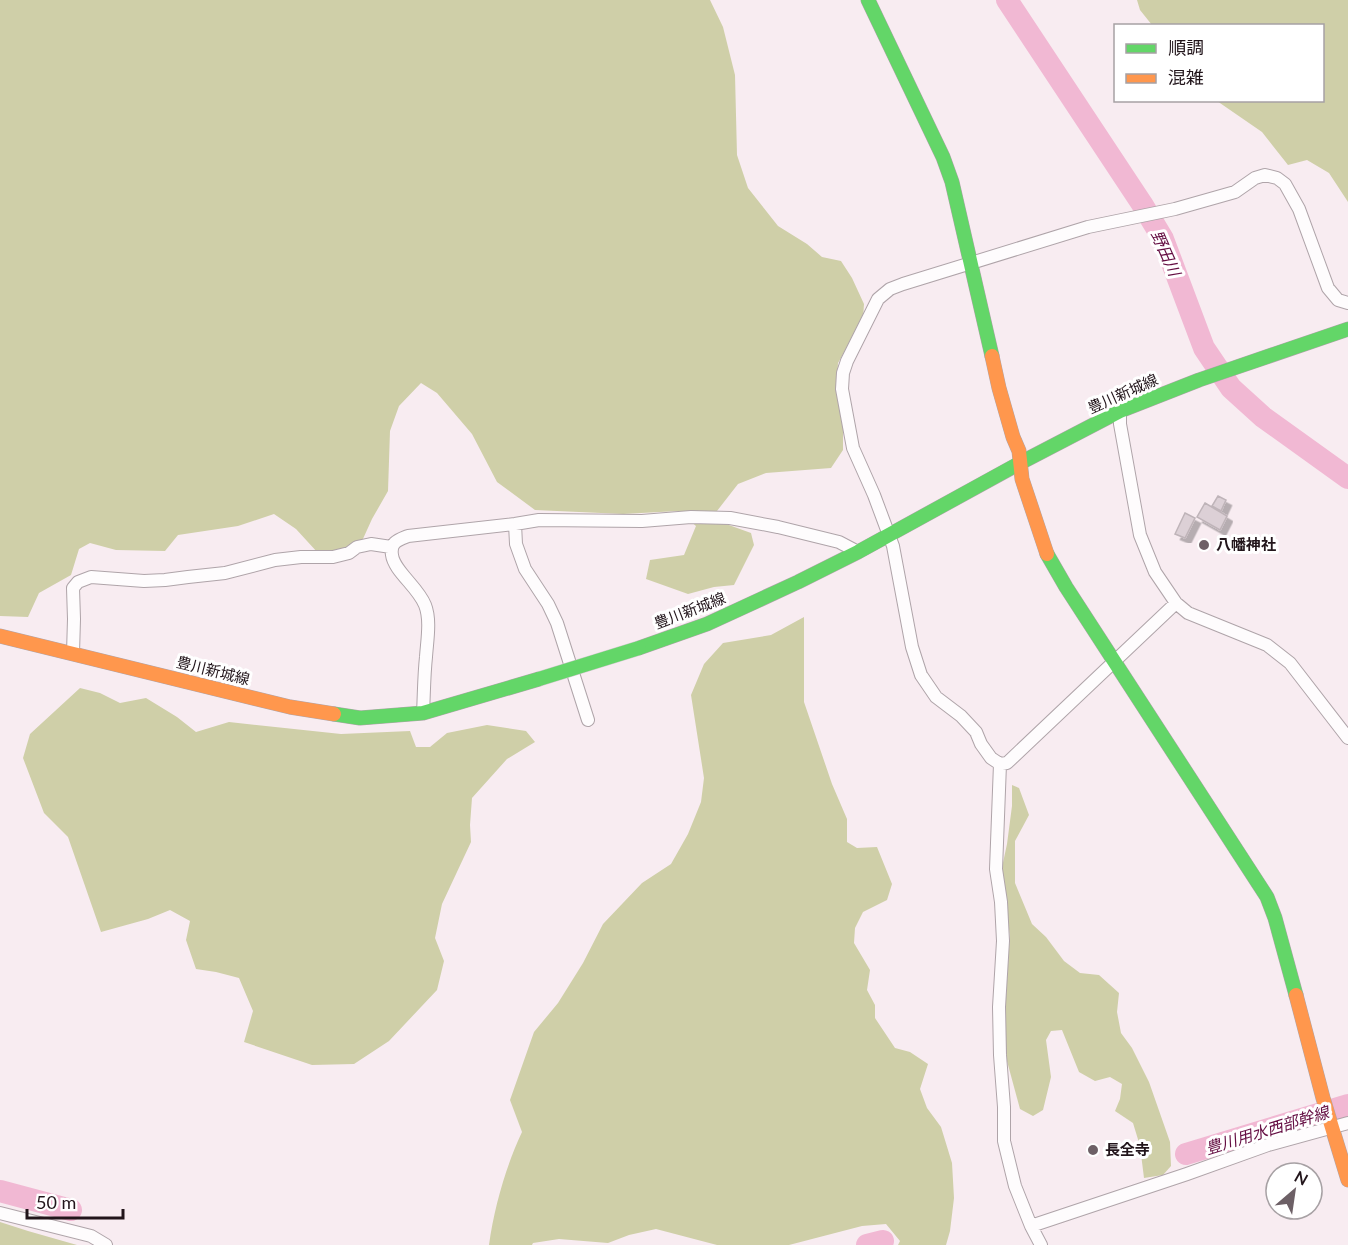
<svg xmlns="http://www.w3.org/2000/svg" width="1348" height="1245" viewBox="0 0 1348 1245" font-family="Lato,'Noto Sans JP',sans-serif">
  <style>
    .forest { fill: #cfcfa8 }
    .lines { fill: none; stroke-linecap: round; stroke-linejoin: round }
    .river { stroke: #f1b8d3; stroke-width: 22 }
    .building { fill: #dcd0d6; stroke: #bfb4b9; stroke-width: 1.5; filter: url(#shadow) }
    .street-casing { stroke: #afa4a9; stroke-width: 14 }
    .fast-casing { stroke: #afa4a9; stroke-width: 15 }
    .slow-casing { stroke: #afa4a9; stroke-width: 15 }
    .street { stroke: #fefcfd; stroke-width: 12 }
    .fast { stroke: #63d668; stroke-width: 14 }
    .slow { stroke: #ff974d; stroke-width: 14 }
    .fast-bridge-casing { stroke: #d0c9cd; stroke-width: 15; stroke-linecap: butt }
    .fast-bridge { stroke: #63d668; stroke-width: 14 }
    .poi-dot { fill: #6d6066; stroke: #fff; stroke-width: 2 }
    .labels { text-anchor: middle; stroke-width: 6; stroke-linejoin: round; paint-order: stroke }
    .street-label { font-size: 15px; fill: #22151b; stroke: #fff }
    .poi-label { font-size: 15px; font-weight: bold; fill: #22151b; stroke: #fff; text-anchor: start }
    .water-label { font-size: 16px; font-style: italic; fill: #640d42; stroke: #fff }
  </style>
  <defs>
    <filter id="shadow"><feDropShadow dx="5.5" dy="5.5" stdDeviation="0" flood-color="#0004"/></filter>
  </defs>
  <rect width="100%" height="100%" fill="#f8ecf1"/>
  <path class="forest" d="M0,0H710L723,27L735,75L737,155L748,188L778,226L807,244L822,257L841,261L852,278L864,304L863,319L838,363L837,381L843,423V450L831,468L766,473L738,484L717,511L726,524L751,533L754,545L734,585L714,587L688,594L646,579L650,560L684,555L696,526L678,511L623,514L535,510L497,482L472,434L437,393L421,383L399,406L390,431L388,491L372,519L362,541L340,553H318L296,529L274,514L238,526L178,535L165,551L116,550L90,543L79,549L71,575L39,593L28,617L0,616Z
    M1137,0H1348V202L1329,173L1307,160L1288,165L1262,132L1217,101L1322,100V26L1152,25L1140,10Z
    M804,617V702L832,784L847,819V842L857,848L877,847L892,884L887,900L863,912L855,928L854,943L870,970L867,990L875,1005V1018L895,1048L910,1052L928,1064L920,1089L927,1108L941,1127L952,1163L954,1198L950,1231L946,1245H898L900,1241L886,1224L862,1226L789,1245H717L656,1229L629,1235L608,1243L559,1239L533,1243L532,1245H489C494,1208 506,1166 522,1132L510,1100L534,1032L558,1003L583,963L603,924L642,883L671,864L688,834L701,802L704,778L691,695L704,664L723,643L771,635Z
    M80,688L100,693L120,703L146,698L177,717L196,732L229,722L341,734L410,731L416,747H430L447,733L487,725L526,731L535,742L507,759L472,798L470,825L471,842L442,904L435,938L444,961L437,990L389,1041L354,1064L312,1065L244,1042L253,1011L239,978L216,972L196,969L186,940L190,921L170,910L148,919L101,932L68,837L44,813L23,758L30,734Z
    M1012,785L1019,788L1029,815L1015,841V883L1032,924L1046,937L1064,961L1080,973L1099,975L1119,993L1117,1012L1121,1033L1132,1048L1149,1082L1170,1142L1171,1166L1163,1175L1144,1178L1140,1146L1133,1123L1115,1111L1120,1099L1122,1084L1110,1077L1095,1081L1079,1072L1062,1030L1051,1031L1046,1040L1051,1077L1043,1110L1033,1116L1020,1109L1004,1050L1005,1011L1010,936L1001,872L1007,844L1012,806Z
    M0,1222L28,1231L77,1245H0Z"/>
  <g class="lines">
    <path class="river" d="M1007,0L1142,204L1163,239L1204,348L1231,388L1263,417L1348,478
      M1186,1154L1348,1105
      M0,1191L71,1210
      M867,1245L883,1241"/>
  </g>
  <path class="building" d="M1218,496L1226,500L1221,511L1212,506Z
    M1205,503L1227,516L1220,530L1197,517Z
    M1185,513L1195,518L1185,538L1175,534Z"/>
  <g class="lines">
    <defs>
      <path id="street" d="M1120,411V424L1140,535L1155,572L1176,603
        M515,524L516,544L525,569L548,604L557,623L588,720
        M73,653L74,619L73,588L78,582L91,577L144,581L165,580L188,577L225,573L275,560L301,557H333L349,553L357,547L371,544L391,547
        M423,713C424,694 424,675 426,657C427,641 431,620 425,605C418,587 394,571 392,555C390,542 398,540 408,536L515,524L539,520L642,521L691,517L730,518L778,527L839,542L858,552
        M1000,764L991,758L981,744L976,732L961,716L936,697L921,675L912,647L893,546L874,495L853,448L842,389L843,373L847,361L878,299L890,289L903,284L1088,227L1175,209L1235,192L1255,178L1265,175L1277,178L1285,184L1299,209L1328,288L1338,300L1348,303
        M0,1213L91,1236L106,1245
        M1031,1226L1187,1174L1268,1145L1348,1123
        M1041,1245L1031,1226L1015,1186L1004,1141V1107L1000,1055L999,1007L1003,941L1001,902L996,869L1000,764L1007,763L1176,603L1188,613L1267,645L1290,663L1348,738"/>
      <path id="fast" d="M868,0L943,157L952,182L992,356
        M1047,554L1066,587L1267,897L1275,918L1296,995
        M639,648L707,624L798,582L858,552L1020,463L1120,411L1199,380L1348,329
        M334,714L360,718L423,713L539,679"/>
      <path id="slow" d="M992,356L999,388L1013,437L1019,451L1022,479L1047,554
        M0,636L290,707L334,714
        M1296,995L1323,1098L1348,1180"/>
    </defs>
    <use href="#street" class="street-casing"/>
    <use href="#fast" class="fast-casing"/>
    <use href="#slow" class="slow-casing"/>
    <use href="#street" class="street"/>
    <use href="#fast" class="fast"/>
    <use href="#slow" class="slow"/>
    <defs>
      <path id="fast-bridge" d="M539,679L639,648"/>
    </defs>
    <use href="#fast-bridge" class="fast-bridge-casing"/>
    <use href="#fast-bridge" class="fast-bridge"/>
  </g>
  <g class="poi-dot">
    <circle cx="1204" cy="545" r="6"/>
    <circle cx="1093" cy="1150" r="6"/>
  </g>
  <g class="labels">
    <g class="street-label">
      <text transform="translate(1123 394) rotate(-24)" y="5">豊川新城線</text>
      <text transform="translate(690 611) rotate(-21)" y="5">豊川新城線</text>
      <text transform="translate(213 671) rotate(14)" y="5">豊川新城線</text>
    </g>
    <g class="poi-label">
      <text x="1216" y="550">八幡神社</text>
      <text x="1105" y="1155">長全寺</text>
    </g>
    <g class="water-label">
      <text transform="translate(1166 253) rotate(66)" y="6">野田川</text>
      <text transform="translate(1267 1130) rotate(-17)" y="6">豊川用水西部幹線</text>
    </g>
  </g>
  <rect x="1114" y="24" width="210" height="78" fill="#ffffff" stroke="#a7a1a4" stroke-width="1.5"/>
  <rect x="1126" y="44" width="30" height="9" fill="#63d668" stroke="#a7a1a4" stroke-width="1.5"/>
  <text x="1168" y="54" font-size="18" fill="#22151b">順調</text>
  <rect x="1126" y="74" width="30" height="9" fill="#ff974d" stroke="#a7a1a4" stroke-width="1.5"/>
  <text x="1168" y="84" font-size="18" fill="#22151b">混雑</text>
  <g transform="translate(1294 1191) rotate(29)"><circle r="28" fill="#ffffff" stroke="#a7a1a4" stroke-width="1.5"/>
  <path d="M0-4.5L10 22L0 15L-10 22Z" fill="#6d6066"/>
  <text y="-9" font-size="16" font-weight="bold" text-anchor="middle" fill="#22151b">N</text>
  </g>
  <path d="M27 1209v9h96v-9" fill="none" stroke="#22151b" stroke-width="3"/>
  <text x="36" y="1209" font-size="18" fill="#22151b" stroke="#ffffff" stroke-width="4.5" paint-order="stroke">50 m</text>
</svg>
